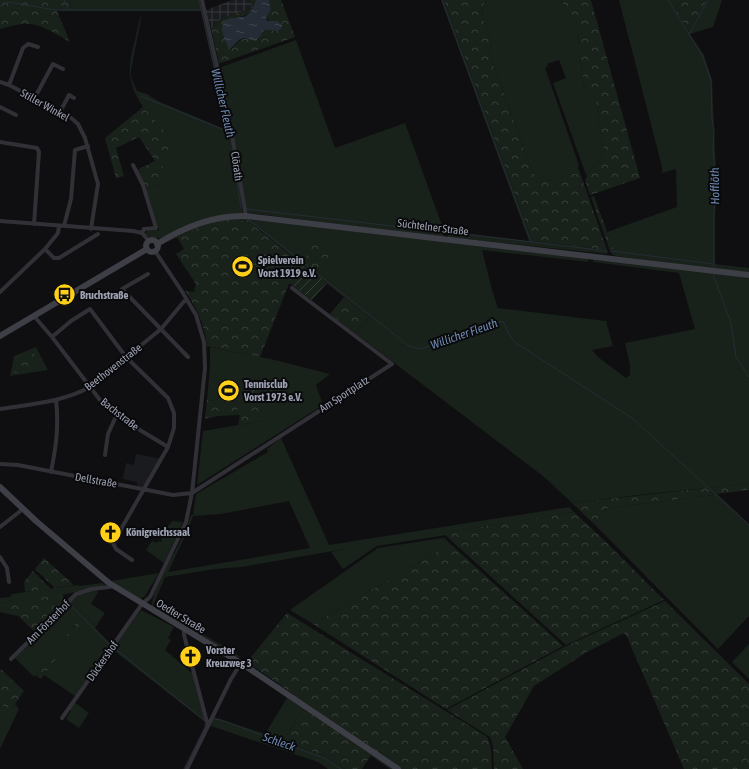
<svg xmlns="http://www.w3.org/2000/svg" width="749" height="769" viewBox="0 0 749 769" font-family="'Asap Condensed',sans-serif">
  <style>
    .built { fill: #1a1b1e }
    .industrial { fill: url(#industrial-grid) }
    .grass { fill: #19211b; fill-rule: evenodd }
    .forest { fill: url(#forest-crowns) }
    .garden { fill: url(#garden-furrows) }
    .water { fill: url(#water-ripples) }
    .lines { fill: none; stroke-linecap: round; stroke-linejoin: round }
    .stream { stroke: #252c35; stroke-width: 1 }
    .street { stroke: #303036; stroke-width: 4 }
    .secondary { stroke: #3d3e46; stroke-width: 6 }
    .labels { text-anchor: middle; stroke-width: 4; stroke-linejoin: round; paint-order: stroke }
    .street-label { font-size: 11px; fill: #9ea2b3; stroke: #0a0a0c }
    .poi-label { font-size: 11px; font-weight: bold; fill: #9ea2b3; stroke: #0a0a0c; text-anchor: start }
    .water-label { font-size: 12px; font-style: italic; fill: #708bb3; stroke: #0a0a0c }
  </style>
  <defs>
    <pattern id="industrial-grid" width="8" height="8" patternUnits="userSpaceOnUse"><rect width="8" height="8" fill="#1a1b1e"/><path d="M0 4h8M4 0v8" fill="none" stroke="#38393c"/></pattern>
    <pattern id="forest-crowns" width="20" height="18" patternUnits="userSpaceOnUse"><rect width="20" height="18" fill="#19211b"/><path d="M2 6a3 3 0 1 1 6 0M12 15a3 3 0 1 1 6 0" fill="none" stroke="#373e3a"/></pattern>
    <pattern id="garden-furrows" width="10" height="10" patternUnits="userSpaceOnUse"><rect width="10" height="10" fill="#19211b"/><path d="M-1 1l2-2M0 10L10 0M9 11l2-2" fill="none" stroke="#373e3a"/></pattern>
    <pattern id="water-ripples" width="26" height="14" patternUnits="userSpaceOnUse"><rect width="26" height="14" fill="#252c35"/><path d="M2 4q2-2 4 0t4 0M15 11q2-2 4 0t4 0" fill="none" stroke="#414750"/></pattern>
  </defs>
  <rect width="100%" height="100%" fill="#0f0f11"/>
  <path class="built" d="M136,454L161,459L145,486L143,487L137,486V482L123,479L126,463L134,465Z"/>
  <path class="industrial" d="M232,0H250L253,8L220,19L218,26L211,28L206,10Z"/>
  <path class="grass" d="M71,0H200L232,139L243,213L212,217L164,237C156,239 151,239 145,234L147,231L159,230V228L156,227L145,190L173,179L159,163L168,135C152,119 132,99 130,74C129,64 132,50 135,40C137,32 138,22 142,14L131,70V77L137,91L147,94L158,101L227,130L201,11H71L69,7Z
    M441,0H444L532,241L607,250L608,253L606,254L448,237L447,231L529,241Z
    M486,0H560L578,25L579,46L578,53L581,62L584,86L592,93L597,105L599,126L604,146L602,154L598,165L585,172L553,83L566,78L559,60L547,64L548,66L545,68L579,165L578,168L580,173L566,175L555,181L542,180L532,172L503,90C501,77 492,67 490,54C489,49 492,43 491,38C487,25 477,14 486,0Z
    M619,0H681L675,10L689,32L707,0H722L713,27L690,34L704,55L712,80L717,194L715,212V264L749,268V483L711,488L749,524V616L718,649L594,524L608,508L714,495L707,488L646,494L572,503L543,476L355,333L369,317L247,220L206,224L161,245L165,242L201,224L239,218L241,219L365,231L367,233L587,258L589,262L482,250L492,290L498,308L606,321L613,346L592,350L598,357L626,378L630,375V365L625,343L695,329L679,273L593,262V260L713,269L616,256L613,255L610,251H614L607,232L677,207L676,169L662,173V167Z
    M296,40L335,148L405,123L444,231V237L249,213L247,211L219,68Z
    M36,347L48,370L10,376L14,356Z
    M210,347L275,360L330,374L316,385L323,405L197,485L203,431L262,421L247,414L245,416L237,415L238,403L207,400L210,366Z
    M281,438L329,545L569,507L574,512L444,533L446,535L377,546L343,569L331,552L350,548L241,567L215,569L165,577L153,606L234,652L240,657L236,658L152,607C151,590 174,555 182,538C185,531 188,523 191,515H193L196,494L268,452L267,449ZM289,501L310,548L168,572L187,532L193,516L221,514Z
    M172,521L183,522L164,563L146,550L152,541L157,543L158,541L161,542L162,539L160,537Z
    M442,538L449,545L313,624L290,610L378,548Z
    M159,573L145,596L140,599L111,581Z
    M102,583L106,585L62,595L67,601L65,602H14L13,601L0,603V598L10,597L12,594L78,585L79,586Z
    M96,590L98,592L91,604L105,613L95,628L111,644L109,646L110,647L75,696L44,675L84,623L80,618L34,677L14,657L47,626L76,594Z
    M141,610L174,627L168,638L171,640L165,650L192,673L205,722L112,649Z
    M749,644V679L732,662Z
    M240,666L243,667L395,769H390L303,709L283,741L325,756L345,769H328L318,762L211,726L214,717L265,734L287,698Z
    M74,702L89,713L79,728L66,719L71,711L69,709Z
    M15,704L19,709L0,749V705L9,708Z"/>
  <path class="forest" d="M0,0H71L69,7L71,11H57L70,42C55,34 40,22 22,24C15,25 7,27 0,29Z
    M250,0H256C252,11 248,18 235,17L231,50C241,38 242,37 258,40C262,29 267,30 278,31L266,18L271,10L269,0H281L295,37L218,64L219,63L211,28L218,26L217,22L220,19L253,8Z
    M444,0H486C477,14 487,25 491,38C492,43 489,49 490,54C492,67 501,77 503,90L532,172L542,180L554,181L566,175L580,173L607,250L532,241Z
    M560,0H591L640,178L590,195L585,180L587,176L585,172L598,165L602,154L604,146L599,126L597,105L592,93L584,86L581,62L578,53L579,46L578,25Z
    M681,0H707L689,32L675,10Z
    M143,107L168,135L171,141L173,157L160,163L173,179L145,190L137,170L155,161L139,137L116,148L124,176L116,178L105,138Z
    M594,196L614,251H610L591,197Z
    M241,219V221L247,220L298,261L260,357L207,346C205,326 197,308 185,291L194,292L196,284L176,254L184,249L177,237L211,222Z
    M312,242L321,243L337,260L316,273C304,263 306,258 309,244Z
    M344,297L369,317L355,333L330,314Z
    M34,351L39,369L14,373L16,357Z
    M252,381L262,421L238,425L240,415L245,416V414H247Z
    M207,400L238,403L237,415L218,416L205,419Z
    M749,483V490L717,494L710,488Z
    M707,488L714,495L608,508L594,524L572,503Z
    M574,512L605,541L664,600L566,645L443,533Z
    M442,538H444L563,646L446,709L313,624L449,545Z
    M44,558L74,585L55,588L35,569Z
    M33,571L51,589L25,592L24,582Z
    M58,595L65,602L36,633L18,616L0,612V603L13,601L14,602Z
    M665,601L749,684V769H684L627,637L624,633L587,652L534,686L505,737L523,769H494L493,746L490,737L447,710L564,647Z
    M287,613L486,736C493,744 491,759 492,769H401L247,662Z
    M80,618L85,622L44,675L41,679L35,675Z
    M1,669L24,691L15,704L9,708L0,705V670Z
    M303,709L371,755L362,769H345L325,756L283,741Z"/>
  <path class="garden" d="M298,261L327,283L312,300L289,283Z"/>
  <path class="water" d="M256,0H269L271,10L266,18L267,21H277L282,25V28L277,31C259,29 266,31 256,41L244,38L239,40L229,50C227,44 222,35 222,28C223,15 239,19 246,16C251,12 254,6 256,0Z"/>
  <g class="lines">
    <path class="stream" d="M65,0L64,1L69,9
      M199,0L229,132
      M442,0L531,242
      M668,0L702,55L711,80L712,120L714,131L713,149L716,193L714,212V267
      M0,6L9,2L55,10H201
      M689,34L708,0
      M141,96L229,132
      M233,153L241,208
      M247,209L443,232
      M243,219H248L409,346L420,349L503,321L509,334L516,343L632,418L749,525
      M448,232L607,251
      M611,251L714,264
      M714,273V277L731,323L736,357L749,377
      M60,595L65,601
      M68,603L110,645
      M114,648L204,720
      M214,719L221,720L324,758L341,769
      M184,769L205,727V724"/>
    <path class="street" d="M202,0L230,124L246,216
      M0,82L9,85L70,117L78,124L85,138L98,184L91,229
      M9,85L23,48L28,44L38,47
      M34,99L53,64L63,69
      M0,107L16,115
      M60,112L69,95L74,98
      M0,142L37,148L39,152L34,224
      M133,165L143,185L156,228L144,229L142,233
      M0,221L133,231L142,233L149,241
      M64,226L71,199L75,150L88,146
      M45,249L54,258H59L98,234
      M148,274L122,289L188,357
      M0,292L45,249L58,233L59,226
      M34,316L52,337L100,400L135,427L168,447
      M52,337L71,321L90,309L126,357L168,398L174,413V428L168,447L113,543L116,549L132,560
      M0,409C31,404 63,402 90,387L161,329L186,299
      M105,455L108,434L117,414
      M0,464L18,465L173,495L192,493L392,364L292,288
      M51,472C56,447 59,426 56,400
      M0,527L23,509
      M0,557L7,568L9,582
      M184,630V635L208,726L187,769
      M11,659L76,594L92,589L109,587L112,586
      M62,718L142,604L150,597L186,522L192,493L205,368L204,342L196,315L181,290L155,251
      M208,726L231,679L241,663"/>
    <path class="secondary" d="M146 246a6 6 0 1 1 12 0a6 6 0 1 1-12 0Z
      M157,244C184,227 214,215 246,216L749,275
      M0,336L147,249
      M0,487L36,521L109,583L244,665L398,769"/>
  </g>
  <defs>
    <symbol id="stadium-disc" viewBox="-11 -11 22 22"><circle r="9.5" fill="#ffd019" stroke="#0a0a0c"/><path d="M0-5a6.5 5 0 1 0 0 10a6.5 5 0 1 0 0-10ZM-3.5-1.8h7v3.6h-7Z" fill="#111"/></symbol>
    <symbol id="bus-disc" viewBox="-11 -11 22 22"><circle r="9.5" fill="#ffd019" stroke="#0a0a0c"/><path d="M-5-6H5V4H4V6H2V4H-2V6H-4V4H-5ZM-3.5-4V0h7V-4ZM-3.5 1.2v1.5H-2V1.2ZM2 1.2v1.5H3.5V1.2Z" fill="#111"/></symbol>
    <symbol id="church-disc" viewBox="-11 -11 22 22"><circle r="9.5" fill="#ffd019" stroke="#0a0a0c"/><path d="M-1.2-6h2.4v3.5h3.3v2.4h-3.3V6h-2.4V-.1h-3.3v-2.4h3.3Z" fill="#111"/></symbol>
  </defs>
  <g fill-rule="evenodd">
    <use href="#stadium-disc" x="230" y="254" width="25" height="25"/>
    <use href="#bus-disc" x="52" y="282" width="25" height="25"/>
    <use href="#stadium-disc" x="216" y="378" width="25" height="25"/>
    <use href="#church-disc" x="98" y="520" width="25" height="25"/>
    <use href="#church-disc" x="178" y="644" width="25" height="25"/>
  </g>
  <g class="labels">
    <g class="street-label">
      <text transform="translate(45 105) rotate(29)" y="4">Stiller Winkel</text>
      <text transform="translate(237 166) rotate(82)" y="4">Clörath</text>
      <text transform="translate(433 227) rotate(7)" y="4">Süchtelner Straße</text>
      <text transform="translate(113 367) rotate(-38)" y="4">Beethovenstraße</text>
      <text transform="translate(344 394) rotate(-33)" y="4">Am Sportplatz</text>
      <text transform="translate(120 414) rotate(38)" y="4">Bachstraße</text>
      <text transform="translate(96 480) rotate(10)" y="4">Dellstraße</text>
      <text transform="translate(181 616) rotate(31)" y="4">Oedter Straße</text>
      <text transform="translate(48 622) rotate(-45)" y="4">Am Försterhof</text>
      <text transform="translate(102 661) rotate(-55)" y="4">Dückershof</text>
    </g>
    <g class="poi-label">
      <text x="258" y="264">Spielverein<tspan x="258" dy="13">Vorst 1919 e.V.</tspan></text>
      <text x="80" y="299">Bruchstraße</text>
      <text x="244" y="388">Tennisclub<tspan x="244" dy="13">Vorst 1973 e.V.</tspan></text>
      <text x="126" y="536">Königreichssaal</text>
      <text x="206" y="654">Vorster<tspan x="206" dy="13">Kreuzweg 3</tspan></text>
    </g>
    <g class="water-label">
      <text transform="translate(223 103) rotate(77)" y="4">Willicher Fleuth</text>
      <text transform="translate(715 186) rotate(-91)" y="4">Hofflöth</text>
      <text transform="translate(464 334) rotate(-19)" y="4">Willicher Fleuth</text>
      <text transform="translate(279 742) rotate(19)" y="4">Schleck</text>
    </g>
  </g>
</svg>
